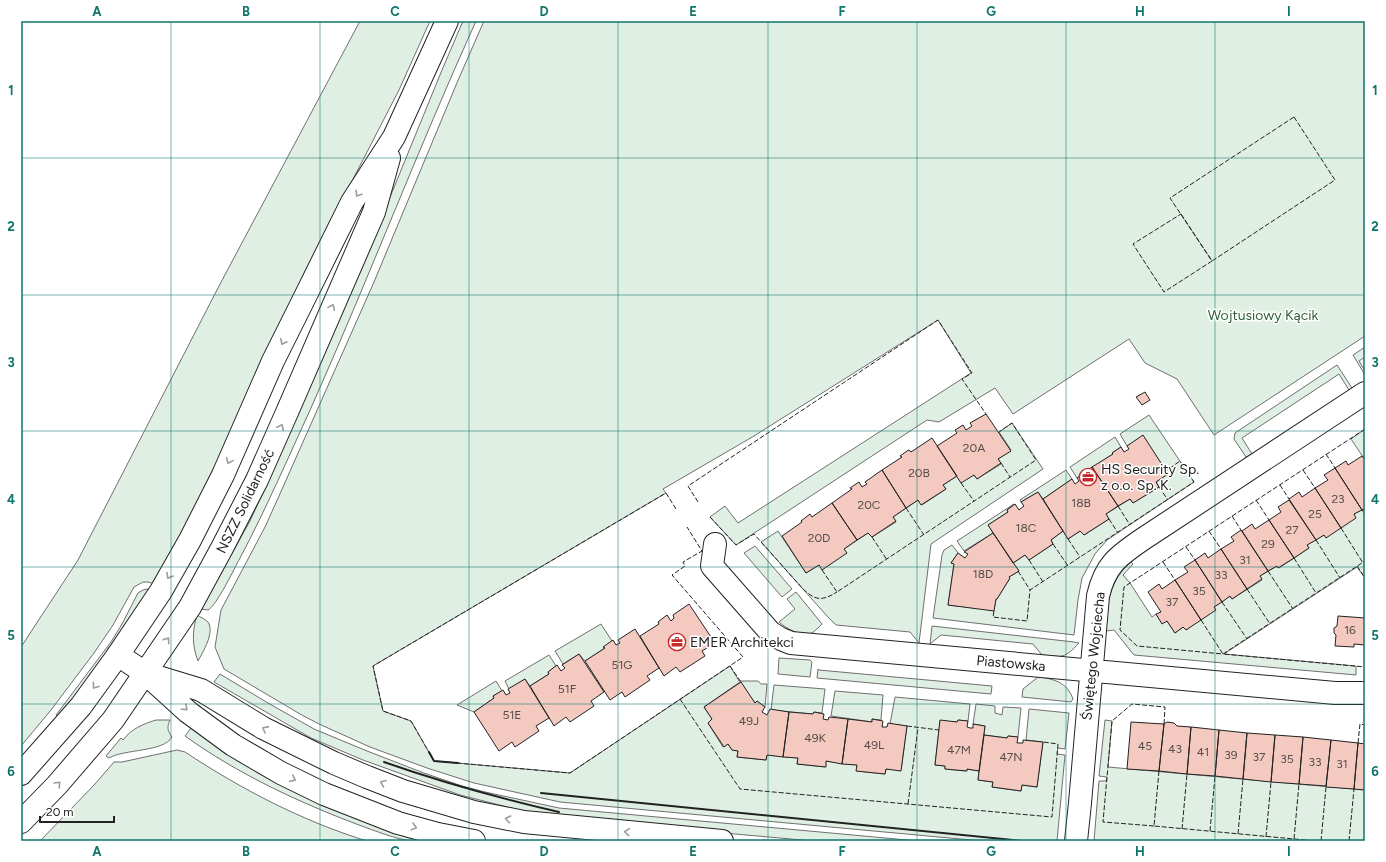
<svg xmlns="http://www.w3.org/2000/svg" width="1386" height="862" viewBox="0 0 1386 862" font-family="Figtree,sans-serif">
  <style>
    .green { fill: #e0efe3; stroke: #6f6f6f }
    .building { fill: #f3c9c0; stroke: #222 }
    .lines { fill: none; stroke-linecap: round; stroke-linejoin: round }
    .minor-casing { stroke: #222; stroke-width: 24 }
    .major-casing { stroke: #222; stroke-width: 24 }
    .minor { stroke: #fff; stroke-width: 22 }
    .major { stroke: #fff; stroke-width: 22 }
    .fence { stroke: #222; stroke-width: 1; stroke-dasharray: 5 2; stroke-linecap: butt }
    .wall { stroke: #222; stroke-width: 2 }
    .oneway { stroke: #9c9c9c }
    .grid { fill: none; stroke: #0f766e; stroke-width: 1; stroke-opacity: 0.55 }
    .labels { text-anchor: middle; stroke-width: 3; stroke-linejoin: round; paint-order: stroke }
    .number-label { font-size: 12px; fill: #564c4a }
    .park-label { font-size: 14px; fill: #2f5e38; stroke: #fff }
    .poi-label { font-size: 14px; fill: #222; stroke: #fff; text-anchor: start }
    .street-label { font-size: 14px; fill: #222; stroke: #fff }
    .neatline { fill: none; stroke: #0f766e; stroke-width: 1.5 }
    .grid-label { font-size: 13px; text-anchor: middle; font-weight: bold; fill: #0f766e }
  </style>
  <rect width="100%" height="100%" fill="#fff"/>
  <path class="green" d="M360,21H430L399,90L301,280L225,449L155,584L148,582H143L134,587L113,625L94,653L51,710L21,746V647L78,560L219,286Z
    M463,21H476C418,149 368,280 311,408C288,458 266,509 240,558C234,569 217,605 208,610L201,609L250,521L281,453L357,278L442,70Z
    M484,21H1365V336L1214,435L1177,379L1145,363L1129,339L1013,414L995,388L939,422L927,420L736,545L710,517L725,506L738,523L971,373L938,320L754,436L663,489L666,493L373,666L383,711L411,721L434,761L570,773L730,666L739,681H758L761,684H767L765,707L757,701L755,703L740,682L704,707L712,719L708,723L723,747L728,744L732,750L738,751L737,757L766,760L767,755L798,758L797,764L825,767L826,761L857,765V771L885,774L886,769L901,770L907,726L890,724L895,697L970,704L968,721L958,720L957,722L940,721L935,765L945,766V769L966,771L967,769L979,771L978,780L993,782L992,787L1021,791L1022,785L1037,787L1043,742L1026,740L1029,709L1069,713L1065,749L1058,748L1057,754L1065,755L1057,841H982L560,802L474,783L427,768L370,747L319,724L300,714L224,669L215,647L221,610L265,527L279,496L374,282L459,78Z
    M1365,347V357L1359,361L1365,371V375L1353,355Z
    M1337,365L1352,388L1349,390L1339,374L1327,382L1242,438L1252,454L1246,457L1234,439L1235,433Z
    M1149,415L1194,482L1107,540L1095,554L1082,578L1078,600L1074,635L933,618L942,555L944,550L952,545L958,553L951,563L954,564L948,605L994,610L996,599H997L1010,578L1009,577L1019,571L1013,563L1025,555L1029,560L1053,544L1051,540L1063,531L1068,539L1080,531L1084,535L1109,519L1106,514L1130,499L1133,503L1159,487L1156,482L1168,474L1143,436L1127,446L1120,434Z
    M1012,423L1043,469L931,544L919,643L910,632L836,625L827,616L761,542L778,531L806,573L819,565L846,553L844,549L868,533L872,537L896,522L893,517L918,500L922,505L946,489L943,485L957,476L974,475L977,479L1001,464L998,459L1011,450L999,432Z
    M1365,429V460L1351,439Z
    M1115,437L1121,447L1112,453L1113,454L1077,478L1070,467Z
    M1066,470L1072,479L1043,499L1038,492L1021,502L1020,500Z
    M1014,504L1007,510L1008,512L988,525L993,533L964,551L957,541Z
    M1365,508V578L1357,567L1224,654L1356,666V675L1134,655L1114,630L1106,631C1106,604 1110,580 1131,562L1133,564L1123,575L1130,583L1152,617L1156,614L1162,623L1167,621L1175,633L1183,627L1186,630L1214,607L1230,596L1232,599L1262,580L1260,576L1277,566L1279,568L1309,548L1307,545L1324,535L1326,537L1354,514Z
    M755,546L792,589L782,597L744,553Z
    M147,589L151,590L123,634L59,717L56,715L111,642L122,624L138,593L143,590Z
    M796,592L822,624C819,627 815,631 812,633C801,637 787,629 779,622L795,609L787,599Z
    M197,615C200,617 205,619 208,622C215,632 203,652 198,661C192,645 192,632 197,615Z
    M601,624L612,641L604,647L605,648L585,661L579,654L563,664L555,651Z
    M932,626L1074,642L1079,643C1064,659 1063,657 1042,655L1033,644L941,635L930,644Z
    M549,655L556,666L548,672L549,674L530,686L525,679L509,689L505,681Z
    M779,658L810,660L812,662L810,677L778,674Z
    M818,669L819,670L992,686L991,694L817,678Z
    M220,674L268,703L314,729L367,751L424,773L462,786L485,792L559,808L918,841H813L602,822L531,813L460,795L363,760L311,738L214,682Z
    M1038,677C1054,679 1067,682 1073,699L1071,702L1022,697L1023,689Z
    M496,681L502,691L493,696L494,698L474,712L457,705Z
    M774,685L825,689L822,713L814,712L813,714L771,710Z
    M835,691L883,695L881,720L872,719V722L831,716Z
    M976,704L995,706V713L1002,715L1003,707L1021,708L1018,737L1008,736L1007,738L984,735L985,726L973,724Z
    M156,720H170C167,727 167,730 172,737C164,752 124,749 109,758L106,756L121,738L123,740C131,729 143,724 156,720Z
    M1105,720L1112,721L1108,767L1365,790V841H1094L1099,781H1106L1107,777L1099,776Z
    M191,728L203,735L436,841C428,841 420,842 412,841C398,840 373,830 359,825C298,802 238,774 185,736Z
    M177,750L185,752C241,789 302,821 367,841H40L95,784L114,762H122Z"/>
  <path class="building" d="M1145,392L1150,400L1142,405L1136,397Z
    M986,414L1011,451L998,459L1001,463L977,479L974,475L961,483L937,446L957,433L955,430L963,425L966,430L972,426L970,423Z
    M1143,435L1168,474L1156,482L1159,487L1133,503L1130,499L1118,506L1092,467L1113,454L1112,453L1121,447L1124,452L1129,449L1127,446Z
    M932,438L957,476L943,485L946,489L921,505L918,500L906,508L882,470L902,457L900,456L907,451L909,450L911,452Z
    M1362,456L1365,460V508L1362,510L1335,468L1346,461L1348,465Z
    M1092,467L1118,506L1106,514L1109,519L1084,535L1080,531L1068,539L1043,499L1072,479L1075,484L1079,481L1077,478Z
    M1335,468L1362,510L1354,514L1356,518L1341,528L1315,488L1328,480L1324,475Z
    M882,470L906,508L893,517L896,521L872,537L868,533L857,540L832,503L852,489L850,488L859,482L862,487L867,484L865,482Z
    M1315,488L1341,528L1326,538L1324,535L1316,540L1289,499L1299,492L1302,497Z
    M1038,492L1063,531L1051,540L1053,544L1029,560L1025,555L1013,563L988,525L1008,512L1007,510L1015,504L1019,510L1024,506L1021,502Z
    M1289,500L1316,540L1307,545L1309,548L1294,558L1269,520L1281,512L1278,507Z
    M832,503L857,540L844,549L847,553L822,570L819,565L806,573L782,536L802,522L801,521L810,514L812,517Z
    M1269,520L1294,558L1278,568L1277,566L1268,571L1242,531L1252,524L1255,529Z
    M1241,530L1268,571L1260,576L1262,579L1247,589L1221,549L1234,541L1231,537Z
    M993,533L1019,571L1009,577L1010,578L997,599H996L994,611L948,605L954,564L951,563L958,553L965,558L968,554L964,552Z
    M1221,549L1247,589L1232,599L1230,596L1222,602L1195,560L1205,553L1208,558Z
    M1195,560L1222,602L1214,607L1216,610L1201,620L1175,580L1188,572L1184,567Z
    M1175,580L1201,620L1186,630L1183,627L1175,633L1167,621L1162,624L1156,614L1161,612L1148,592L1159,584L1162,589Z
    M689,604L715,643L702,651L705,656L680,672L676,667L664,676L640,636L659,624L658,622L667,615L671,621L674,618L673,615Z
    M1338,616L1365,618V645L1354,644V647L1335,646L1336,635L1334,633V628L1337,626Z
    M635,629L659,668L647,676L650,680L625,697L622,692L610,700L585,661L605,648L603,647L613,640L616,645L620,643L618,640Z
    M579,654L604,692L591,701L594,706L570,722L566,717L554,726L530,686L549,674L548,672L557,665L561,671L565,668L562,665Z
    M525,679L549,718L536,726L539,731L515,747L512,742L499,751L474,712L494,698L493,696L503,690L506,695L510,693L508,689Z
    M741,682L755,703L757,701L765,707L762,712L767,715L770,709L789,712L783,757L767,755L766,760L737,757L738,751L732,750L728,744L724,747L708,723L712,719L704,707Z
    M789,712L813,714L814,712L824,714L823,719L828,720L829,717L848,719L842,764L826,761V767L797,764L798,758L783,757Z
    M848,719L872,722V719L883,721L882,727H887L888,723L907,726L901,771L886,769L885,774L856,771L857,765L842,764Z
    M940,720L957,722L958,720L968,721L967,727L970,728H973V724L985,726L979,771L967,769V771L945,769V766L935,765Z
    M1131,722L1164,724L1159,771L1127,769Z
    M1167,722L1174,723L1177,726L1191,727L1187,774L1159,771L1164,724Z
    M1191,727L1219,730L1215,776L1187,774Z
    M1219,730L1247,733L1243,779L1215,776Z
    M1247,733L1275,735L1271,782L1243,779Z
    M984,735L1007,738L1008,736L1018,737L1017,743H1023V740L1043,742L1037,787L1022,785L1021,791L992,787L993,782L978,780Z
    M1275,735L1303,737L1299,784L1271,782Z
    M1303,737L1331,740L1326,786L1299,784Z
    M1331,740L1358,743L1354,789L1326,787Z
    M1358,743L1365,744V790L1354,789Z"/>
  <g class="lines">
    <defs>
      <path id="minor" d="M715,544L712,566L770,632L781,639L791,643L1335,693H1365
        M118,655L145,673L188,712L233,745L281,773L324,794L398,823L438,834L474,841
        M145,673L201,690L263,728L334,763L367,777L403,791L474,812L524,822L722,841
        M1076,841L1080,803L1098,596C1105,565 1118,556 1143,539L1365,393"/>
      <path id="major" d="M21,774L81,706L118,655L161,591L190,540L223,475L273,361L300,307L352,202L394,137L447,21
        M21,822L57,785L113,720L190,607L222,548L257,480L288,410L374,212L389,158"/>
    </defs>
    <use href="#minor" class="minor-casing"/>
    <use href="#major" class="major-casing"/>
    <use href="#minor" class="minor"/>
    <use href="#major" class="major"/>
    <path class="fence" d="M1294,117L1335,180L1212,261L1170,198Z
      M1181,214L1212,261L1164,292L1133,244Z
      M1365,429L1124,587L1120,630L1137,646L1223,654L1365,561
      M1326,454L1335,468
      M1001,463L1010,477
      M1303,470L1315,488
      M961,483L974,501
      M1280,485L1289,499
      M1159,487L1168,500
      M1256,500L1269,520
      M698,502L688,486L938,320L972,373L962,379L986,414
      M1118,506L1130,525
      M906,508L924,535
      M676,509L666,493L373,666L383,711L411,721L434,761L570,773L743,657L672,575L685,566L683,562L702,551L687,527
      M1362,510L1365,514
      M1232,516L1241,530
      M710,517L736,545L754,534L803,589C816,601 822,601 837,592
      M1109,519L1118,533
      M1341,528L1363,563
      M1209,531L1221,549
      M872,537L887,560
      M1068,539L1080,557
      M1316,540L1340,578
      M1053,544L1068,566
      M1186,547L1195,560
      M1294,558L1316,593
      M1029,560L1043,582
      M1163,562L1175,580
      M1357,566L1365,578
      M822,570L837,592L1036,460L1012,423L999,432
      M1018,571L1030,590
      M1268,571L1293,609
      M1247,589L1270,624
      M1222,602L1247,639
      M994,611L993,617L1027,621L1030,590L1194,482L1180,461L1166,471
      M1201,620L1223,654L1365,667
      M730,666L741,682
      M680,699L740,789L1052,817L1058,744L1043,742
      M907,726L939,730
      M1358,743L1360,724L1365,725
      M1159,771L1154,826L1316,841
      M908,804L918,728
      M1154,826L1103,822L1112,721L1132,704L1165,707L1164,724
      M1182,829L1187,774
      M1210,831L1215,776
      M1238,834L1243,779
      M1266,837L1271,782
      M1294,839L1299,784
      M1321,841L1326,787
      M1349,841L1354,789"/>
    <path class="wall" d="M429,752L434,761L458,763
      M384,762C441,782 499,798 559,812
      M541,793L1022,841"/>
  </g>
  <defs><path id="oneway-chevron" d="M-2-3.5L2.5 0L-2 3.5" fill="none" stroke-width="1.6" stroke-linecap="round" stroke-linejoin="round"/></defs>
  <g class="oneway">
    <use href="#oneway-chevron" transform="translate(358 194) rotate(123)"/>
    <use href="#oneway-chevron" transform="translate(332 307) rotate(-66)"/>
    <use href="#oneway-chevron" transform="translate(283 342) rotate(116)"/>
    <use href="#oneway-chevron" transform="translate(281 427) rotate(-65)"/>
    <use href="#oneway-chevron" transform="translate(229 461) rotate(114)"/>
    <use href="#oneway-chevron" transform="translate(169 576) rotate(120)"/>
    <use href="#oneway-chevron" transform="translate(167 640) rotate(-56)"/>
    <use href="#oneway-chevron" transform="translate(95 686) rotate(126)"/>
    <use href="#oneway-chevron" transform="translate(185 708) rotate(42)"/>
    <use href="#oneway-chevron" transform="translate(265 729) rotate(-152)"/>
    <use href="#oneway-chevron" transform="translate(293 779) rotate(26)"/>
    <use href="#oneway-chevron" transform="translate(383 783) rotate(-159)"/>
    <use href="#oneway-chevron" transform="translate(58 784) rotate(-47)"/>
    <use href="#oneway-chevron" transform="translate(508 819) rotate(-169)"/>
    <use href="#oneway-chevron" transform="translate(414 827) rotate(15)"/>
    <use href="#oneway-chevron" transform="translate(627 832) rotate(-175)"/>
  </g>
  <path class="grid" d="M171,21V841M320,21V841M469,21V841M618,21V841M768,21V841M917,21V841M1066,21V841M1215,21V841M21,158H1365M21,295H1365M21,431H1365M21,567H1365M21,704H1365"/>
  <defs>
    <symbol id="office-ring" viewBox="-11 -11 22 22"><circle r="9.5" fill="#fff" stroke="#c62828" stroke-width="1.5"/><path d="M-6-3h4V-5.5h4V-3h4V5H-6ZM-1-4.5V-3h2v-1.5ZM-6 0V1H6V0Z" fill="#c62828"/></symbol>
  </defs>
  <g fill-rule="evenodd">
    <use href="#office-ring" x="1078" y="467" width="20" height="20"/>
    <use href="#office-ring" x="667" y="632" width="20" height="20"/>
  </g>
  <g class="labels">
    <g class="number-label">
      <text x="974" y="452">20A</text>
      <text x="919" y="477">20B</text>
      <text x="1338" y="503">23</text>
      <text x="1081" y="507">18B</text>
      <text x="869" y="509">20C</text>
      <text x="1315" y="518">25</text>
      <text x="1026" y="532">18C</text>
      <text x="1292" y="534">27</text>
      <text x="819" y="542">20D</text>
      <text x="1268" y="548">29</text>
      <text x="1245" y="564">31</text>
      <text x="983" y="578">18D</text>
      <text x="1221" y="579">33</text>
      <text x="1199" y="595">35</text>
      <text x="1172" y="606">37</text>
      <text x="1350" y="634">16</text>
      <text x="622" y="669">51G</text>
      <text x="567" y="693">51F</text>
      <text x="512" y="719">51E</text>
      <text x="749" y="725">49J</text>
      <text x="815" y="742">49K</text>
      <text x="874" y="749">49L</text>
      <text x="1145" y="750">45</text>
      <text x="1175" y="753">43</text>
      <text x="959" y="754">47M</text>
      <text x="1203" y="756">41</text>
      <text x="1231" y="759">39</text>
      <text x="1011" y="761">47N</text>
      <text x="1259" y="761">37</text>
      <text x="1287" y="763">35</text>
      <text x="1315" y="766">33</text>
      <text x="1342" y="768">31</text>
    </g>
    <g class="park-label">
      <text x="1263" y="320">Wojtusiowy Kącik</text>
    </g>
    <g class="poi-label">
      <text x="1101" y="474">HS Security Sp.<tspan x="1101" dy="16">z o.o. Sp. K.</tspan></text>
      <text x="690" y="647">EMER Architekci</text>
    </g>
    <g class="street-label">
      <text transform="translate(245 501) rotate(-64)" y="5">NSZZ Solidarność</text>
      <text transform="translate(1093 656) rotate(-84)" y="5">Świętego Wojciecha</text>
      <text transform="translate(1011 663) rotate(5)" y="5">Piastowska</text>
    </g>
  </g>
  <rect width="1386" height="862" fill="none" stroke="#ffffff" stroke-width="44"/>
  <path d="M40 816v6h74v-6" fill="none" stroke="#222222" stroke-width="2"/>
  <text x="46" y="816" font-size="12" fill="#222222" stroke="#ffffff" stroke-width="3" paint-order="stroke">20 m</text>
  <rect x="22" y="22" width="1342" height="818" class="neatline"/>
  <g class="grid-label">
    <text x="97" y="16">A</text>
    <text x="246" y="16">B</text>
    <text x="395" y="16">C</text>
    <text x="544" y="16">D</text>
    <text x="693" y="16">E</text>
    <text x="842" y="16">F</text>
    <text x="991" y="16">G</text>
    <text x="1140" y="16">H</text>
    <text x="1289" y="16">I</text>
    <text x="11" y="95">1</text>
    <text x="1375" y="95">1</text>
    <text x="11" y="231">2</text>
    <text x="1375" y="231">2</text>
    <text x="11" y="367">3</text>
    <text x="1375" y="367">3</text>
    <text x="11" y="504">4</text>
    <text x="1375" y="504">4</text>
    <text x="11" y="640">5</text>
    <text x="1375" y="640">5</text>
    <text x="11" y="776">6</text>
    <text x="1375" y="776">6</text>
    <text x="97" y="856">A</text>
    <text x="246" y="856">B</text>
    <text x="395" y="856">C</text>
    <text x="544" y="856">D</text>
    <text x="693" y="856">E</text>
    <text x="842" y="856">F</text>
    <text x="991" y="856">G</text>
    <text x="1140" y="856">H</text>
    <text x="1289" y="856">I</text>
  </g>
</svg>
